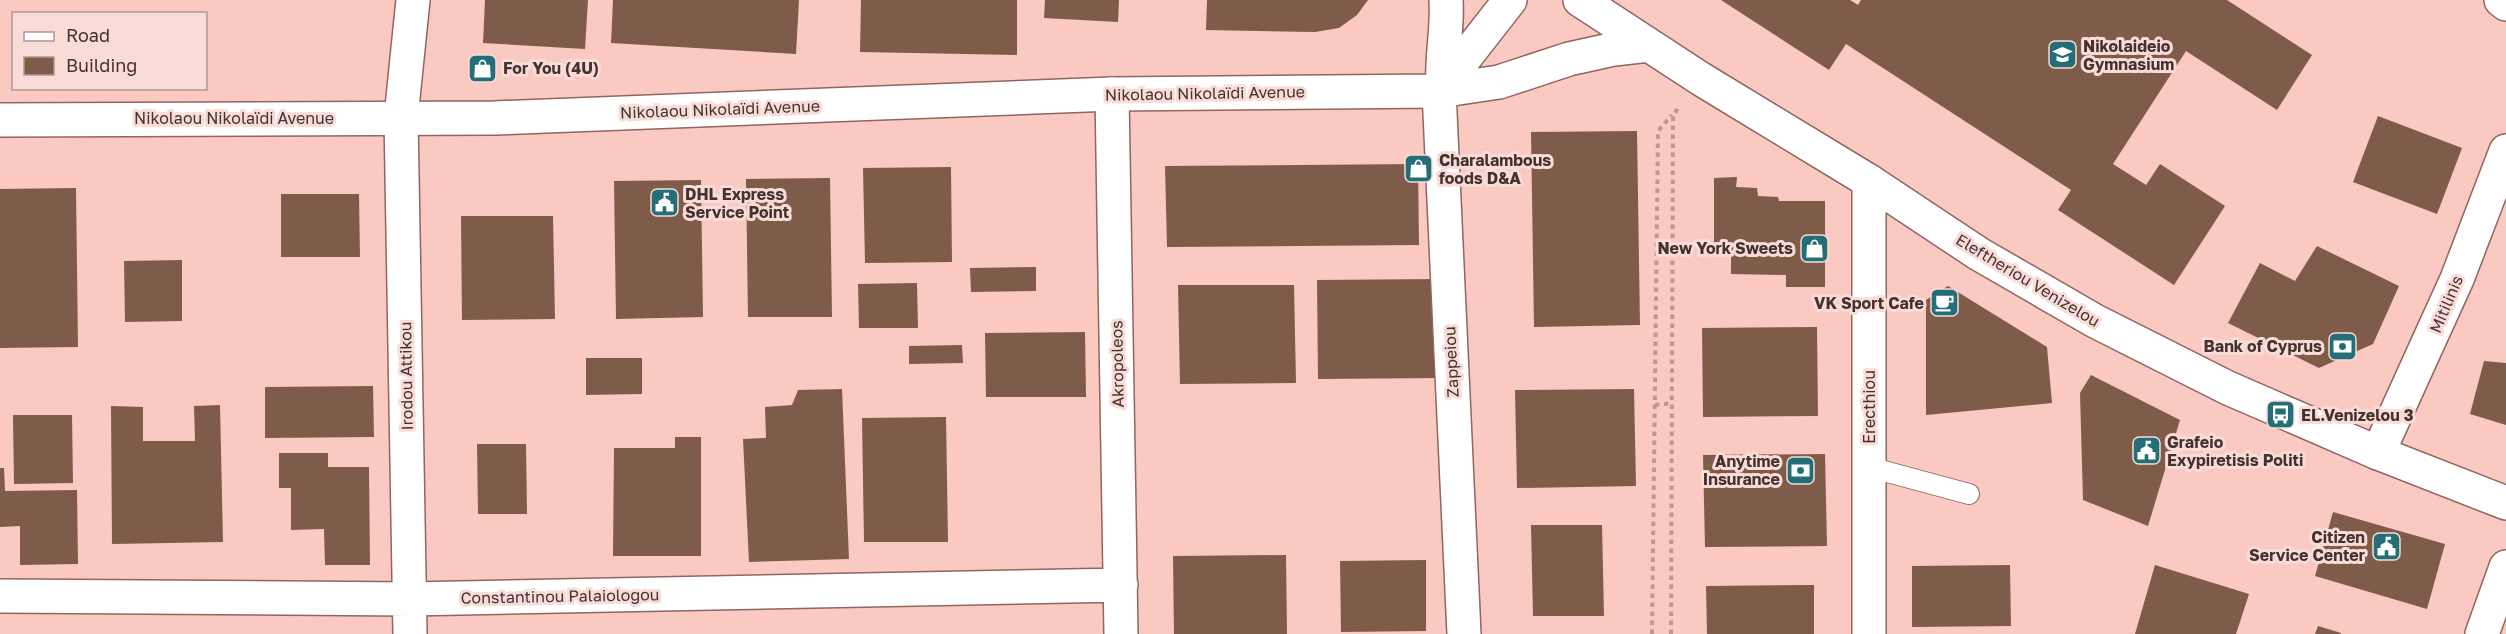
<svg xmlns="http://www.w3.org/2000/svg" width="2506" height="634" viewBox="0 0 2506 634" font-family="'Golos Text',sans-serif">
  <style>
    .building { fill: #7f5b49 }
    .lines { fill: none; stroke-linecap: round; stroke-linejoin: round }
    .lane-casing { stroke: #8f6660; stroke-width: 22 }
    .street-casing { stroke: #8f6660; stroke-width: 36 }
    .secondary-casing { stroke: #8f6660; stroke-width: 36 }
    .path { stroke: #bd9791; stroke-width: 4; stroke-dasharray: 4.5 4.5; stroke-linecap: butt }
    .lane { stroke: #fff; stroke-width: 20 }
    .street { stroke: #fff; stroke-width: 33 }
    .secondary { stroke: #fff; stroke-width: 33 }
    .labels { text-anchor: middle; stroke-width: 6; stroke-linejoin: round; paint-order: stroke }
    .poi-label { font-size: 16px; font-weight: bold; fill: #44322f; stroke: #f9dbd7; text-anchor: start }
    .street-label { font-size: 16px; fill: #44322f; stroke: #f9dbd7 }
  </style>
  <rect width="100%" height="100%" fill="#f9c9c2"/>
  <path class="building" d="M485,0H588L585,49L483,43Z
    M613,0H799L796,54L611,43Z
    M861,0H1017V55L860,52Z
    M1045,0H1119L1118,22L1044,18Z
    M1207,0H1368L1357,15L1339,28L1315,32L1206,30Z
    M1721,0H1850L1858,5L1861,0H2227L2312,55L2277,110L2186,51L2113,164L2146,185L2160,164L2225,206L2174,285L2058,210L2071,190L1846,44L1829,70Z
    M2378,116L2462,148L2437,214L2353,182Z
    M1637,131L1640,325L1534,327L1531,132Z
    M1418,164L1419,245L1167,247L1165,166Z
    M951,167L952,262L865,263L863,168Z
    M1737,177L1736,187L1757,188L1758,196L1778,197L1779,201H1825V287H1786V275L1731,274V251H1714V178Z
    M830,178L832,317H748L746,179Z
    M701,180L703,317L616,319L614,181Z
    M76,188L78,347L0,348V189Z
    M281,194H359L360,257H281Z
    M461,216H553L555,319L462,320Z
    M2317,246L2399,286L2373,344L2319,368L2228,323L2260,263L2295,281Z
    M182,260V321L125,322L124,261Z
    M1036,267V291L971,292L970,268Z
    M1439,279L1440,378L1318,379L1317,280Z
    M917,283L918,328H859L858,284Z
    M1178,285H1294L1296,383L1180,384Z
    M1948,286L2047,347L2052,403L1926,415V300Z
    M1817,327L1818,416L1703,417L1702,328Z
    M1085,332L1086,397H986L985,333Z
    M962,345L963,363L909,364V346Z
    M586,358H642V394L586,395Z
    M2484,361L2506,363V425L2470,414Z
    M2091,375L2180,420L2148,526L2083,500L2080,393Z
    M373,386L374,437L265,438V387Z
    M842,389L849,559L749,562L743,439L766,438L765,407L792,405L798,390Z
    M1634,389L1636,486L1517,488L1515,390Z
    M220,405L223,542L112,544L111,406L143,407V441H195L194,406Z
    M13,415H72L73,483L14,484Z
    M946,417L948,542H864L862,418Z
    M675,437H701V556H613L614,448H675Z
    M477,444H526L527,514H478Z
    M279,453H328V467H369L370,565H325L324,529L291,530V488H279Z
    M1825,454L1827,546L1705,547L1703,455Z
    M0,468H4L5,491L77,490L78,564L20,565V526L0,527Z
    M2333,512L2445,544L2427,609L2315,576Z
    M1531,525H1602L1604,616H1533Z
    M1286,555L1287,634H1174L1173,556Z
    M1426,560V631L1341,632L1340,561Z
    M2010,565L2011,626L1912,627V566Z
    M2155,565L2249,594L2236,634H2135Z
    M1814,585V634H1707L1706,586Z
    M2318,626L2341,633V634H2315Z"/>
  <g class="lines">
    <defs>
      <path id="lane" d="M1869,467L1969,494"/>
      <path id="street" d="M2501,0L2506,4
        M1439,91L1464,634
        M1112,94L1121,634
        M1869,181V634
        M2378,453L2457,279L2506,151
        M0,596L410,599L1121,585
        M410,634L401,117L413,0
        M2482,634L2506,567"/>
      <path id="secondary" d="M1580,0L1701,79L1869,181L1979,254L2095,321L2228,388L2378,453L2506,503
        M1443,86C1441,57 1448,29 1446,0
        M1439,91L1510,0
        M0,120L494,118L1112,94L1439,91L1499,82L1569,59L1614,49L1649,45"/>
    </defs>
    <use href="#lane" class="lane-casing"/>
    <use href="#street" class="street-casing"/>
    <use href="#secondary" class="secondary-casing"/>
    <path class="path" d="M1655,405L1672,403
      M1652,634L1658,131L1672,115
      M1671,634L1673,116L1678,108"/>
    <use href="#lane" class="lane"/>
    <use href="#street" class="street"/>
    <use href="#secondary" class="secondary"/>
  </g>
  <defs>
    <symbol id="school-square" viewBox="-11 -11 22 22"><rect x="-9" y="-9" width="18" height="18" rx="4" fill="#246e77" stroke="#f9dbd7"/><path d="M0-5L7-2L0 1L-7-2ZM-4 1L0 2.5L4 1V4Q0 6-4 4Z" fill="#fff"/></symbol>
    <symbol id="shop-square" viewBox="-11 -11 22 22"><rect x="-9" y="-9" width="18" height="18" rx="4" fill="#246e77" stroke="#f9dbd7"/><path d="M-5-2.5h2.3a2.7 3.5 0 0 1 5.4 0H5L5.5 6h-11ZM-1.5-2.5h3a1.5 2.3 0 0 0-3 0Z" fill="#fff"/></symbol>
    <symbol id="civic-square" viewBox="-11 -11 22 22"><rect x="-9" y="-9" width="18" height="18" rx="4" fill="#246e77" stroke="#f9dbd7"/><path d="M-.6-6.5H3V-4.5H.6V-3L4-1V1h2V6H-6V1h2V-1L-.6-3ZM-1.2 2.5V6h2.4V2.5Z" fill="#fff"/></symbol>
    <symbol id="cafe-square" viewBox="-11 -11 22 22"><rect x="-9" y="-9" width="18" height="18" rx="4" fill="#246e77" stroke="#f9dbd7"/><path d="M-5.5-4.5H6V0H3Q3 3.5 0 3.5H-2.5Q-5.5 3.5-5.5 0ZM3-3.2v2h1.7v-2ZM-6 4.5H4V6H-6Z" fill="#fff"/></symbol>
    <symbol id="bank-square" viewBox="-11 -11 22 22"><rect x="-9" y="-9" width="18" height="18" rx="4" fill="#246e77" stroke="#f9dbd7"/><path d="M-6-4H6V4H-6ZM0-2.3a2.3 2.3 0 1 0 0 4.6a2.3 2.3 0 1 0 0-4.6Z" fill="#fff"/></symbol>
    <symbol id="bus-square" viewBox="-11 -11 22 22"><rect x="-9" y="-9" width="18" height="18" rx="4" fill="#246e77" stroke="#f9dbd7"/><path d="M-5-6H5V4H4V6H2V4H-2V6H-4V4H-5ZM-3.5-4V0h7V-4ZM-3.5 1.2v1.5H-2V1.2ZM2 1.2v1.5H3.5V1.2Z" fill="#fff"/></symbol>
  </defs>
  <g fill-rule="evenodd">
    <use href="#school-square" x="2046" y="38" width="33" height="33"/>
    <use href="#shop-square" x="466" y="52" width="33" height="33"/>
    <use href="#shop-square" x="1402" y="152" width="33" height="33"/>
    <use href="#civic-square" x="648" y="186" width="33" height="33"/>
    <use href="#shop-square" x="1798" y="232" width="33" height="33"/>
    <use href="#cafe-square" x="1928" y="286" width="33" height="33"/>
    <use href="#bank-square" x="2326" y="330" width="33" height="33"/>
    <use href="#bus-square" x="2264" y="398" width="33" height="33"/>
    <use href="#civic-square" x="2130" y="434" width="33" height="33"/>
    <use href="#bank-square" x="1784" y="454" width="33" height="33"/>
    <use href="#civic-square" x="2370" y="530" width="33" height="33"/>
  </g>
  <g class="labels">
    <g class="poi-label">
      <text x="2083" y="52">Nikolaideio<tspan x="2083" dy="18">Gymnasium</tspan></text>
      <text x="503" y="74">For You (4U)</text>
      <text x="1439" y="166">Charalambous<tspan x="1439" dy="18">foods D&amp;A</tspan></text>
      <text x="685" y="200">DHL Express<tspan x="685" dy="18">Service Point</tspan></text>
      <text x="1793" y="254" text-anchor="end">New York Sweets</text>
      <text x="1924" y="309" text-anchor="end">VK Sport Cafe</text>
      <text x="2322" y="352" text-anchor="end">Bank of Cyprus</text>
      <text x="2301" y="421">EL.Venizelou 3</text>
      <text x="2167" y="448">Grafeio<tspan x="2167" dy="18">Exypiretisis Politi</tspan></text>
      <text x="1780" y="467" text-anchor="end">Anytime<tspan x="1780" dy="18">Insurance</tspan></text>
      <text x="2365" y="543" text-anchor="end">Citizen<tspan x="2365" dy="18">Service Center</tspan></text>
    </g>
    <g class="street-label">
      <text transform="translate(1205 93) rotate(-1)" y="6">Nikolaou Nikolaïdi Avenue</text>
      <text transform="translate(720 109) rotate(-2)" y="6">Nikolaou Nikolaïdi Avenue</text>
      <text x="234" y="124">Nikolaou Nikolaïdi Avenue</text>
      <text transform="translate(2028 280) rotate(31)" y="6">Eleftheriou Venizelou</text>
      <text transform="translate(2446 304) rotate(-67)" y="6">Mitilinis</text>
      <text transform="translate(1451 362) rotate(-93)" y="6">Zappeiou</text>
      <text transform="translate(1117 364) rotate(-91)" y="6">Akropoleos</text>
      <text transform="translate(406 376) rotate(-91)" y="6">Irodou Attikou</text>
      <text transform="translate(1869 407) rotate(-90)" y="6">Erecthiou</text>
      <text transform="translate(560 596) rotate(-1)" y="6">Constantinou Palaiologou</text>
    </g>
  </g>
  <rect x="12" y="12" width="195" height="78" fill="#f9dbd7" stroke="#b19794" stroke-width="1.5"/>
  <rect x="24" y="32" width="30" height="9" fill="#ffffff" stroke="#b19794" stroke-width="1.5"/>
  <text x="66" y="42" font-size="18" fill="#44322f">Road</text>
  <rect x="24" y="57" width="30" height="18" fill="#7f5b49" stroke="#b19794" stroke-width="1.5"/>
  <text x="66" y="72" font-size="18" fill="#44322f">Building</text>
</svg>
